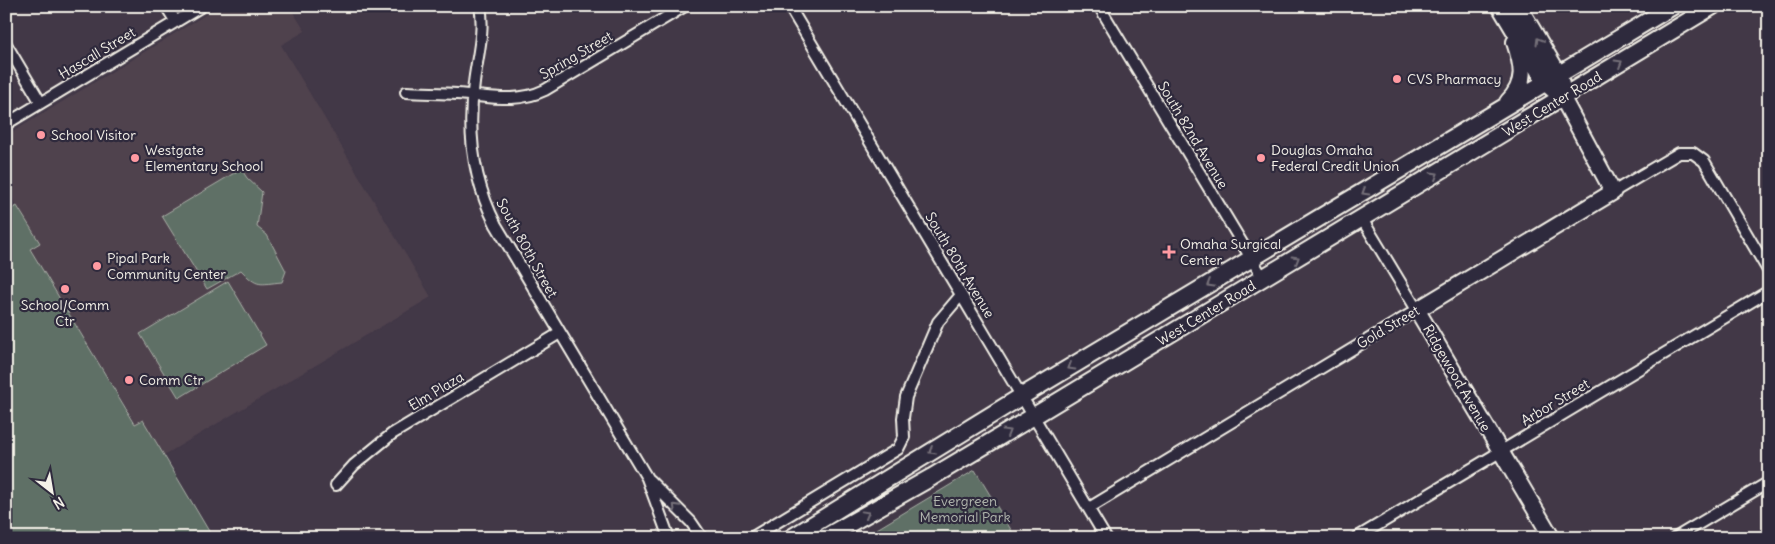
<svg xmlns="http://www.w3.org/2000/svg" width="1775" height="544" viewBox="0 0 1775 544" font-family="Delius,sans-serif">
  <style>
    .built { fill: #50424e }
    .green { fill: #5f6f66; stroke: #aab0a7 }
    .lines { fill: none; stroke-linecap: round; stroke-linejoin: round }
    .minor-casing { stroke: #f4f1e8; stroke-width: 14 }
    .secondary-casing { stroke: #f4f1e8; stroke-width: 19 }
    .primary-casing { stroke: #f4f1e8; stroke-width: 20 }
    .minor { stroke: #2f2a3d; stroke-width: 10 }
    .secondary { stroke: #2f2a3d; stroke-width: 15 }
    .primary { stroke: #2f2a3d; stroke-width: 16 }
    .oneway { stroke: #747079 }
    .poi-dot { fill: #ff9aa2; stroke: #2f2a3d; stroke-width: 2 }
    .labels { text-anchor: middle; stroke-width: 4.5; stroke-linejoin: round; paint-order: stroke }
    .street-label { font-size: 14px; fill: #f4f1e8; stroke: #2f2a3d }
    .poi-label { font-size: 14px; fill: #f4f1e8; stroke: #2f2a3d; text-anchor: start }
    .park-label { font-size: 14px; fill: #b1b6ae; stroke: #2f2a3d }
  </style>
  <rect width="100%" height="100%" fill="#423847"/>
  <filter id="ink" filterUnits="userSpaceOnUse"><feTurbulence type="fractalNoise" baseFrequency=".02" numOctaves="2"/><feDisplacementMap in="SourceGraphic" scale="10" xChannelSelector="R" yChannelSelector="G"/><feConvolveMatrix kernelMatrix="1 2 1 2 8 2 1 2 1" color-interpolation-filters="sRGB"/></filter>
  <g filter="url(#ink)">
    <path class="built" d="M220,6H289L305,31L281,45L431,297L164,455L143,420L136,424L30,249L39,243L6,188V136Z"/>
    <path class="green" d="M241,169L247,178L262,192L257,227L267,235L286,271L282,282C259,284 258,288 241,270L207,289L162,216Z
      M17,206L40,243L30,249L135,424L143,420L213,538H6V212Z
      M228,281L266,345L179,398L140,334Z
      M975,470L1016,538H862Z"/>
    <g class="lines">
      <defs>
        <path id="minor" d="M166,6L176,22
          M480,6C485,32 477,57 474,83C467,132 473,180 496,225L647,478L669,538
          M789,6L1106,538
          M1099,6L1263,278
          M6,44L41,103
          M406,92C423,93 440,93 457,94C488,96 516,104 545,90L685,6
          M6,124L202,6
          M1613,192L1679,153H1693L1704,161L1769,272
          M649,480L691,522L702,538
          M336,485L354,465L392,434L560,333
          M1089,508L1417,310L1362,219
          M751,538L898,449L904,437L903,418L906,397L938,322L961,295
          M1356,538L1769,291
          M1675,538L1769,482"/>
        <path id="secondary" d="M1552,538L1417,310L1613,192L1562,97"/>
        <path id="primary" d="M1500,6L1546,83L1554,90
          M1518,6L1559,75L1561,85
          M1508,102C1527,83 1523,66 1515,42
          M791,538L1022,396L1673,6
          M824,538L932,477L1034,416L1713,6"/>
      </defs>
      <use href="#minor" class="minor-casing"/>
      <use href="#secondary" class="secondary-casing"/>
      <use href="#primary" class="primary-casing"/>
      <use href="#minor" class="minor"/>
      <use href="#secondary" class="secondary"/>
      <use href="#primary" class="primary"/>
    </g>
    <defs><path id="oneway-chevron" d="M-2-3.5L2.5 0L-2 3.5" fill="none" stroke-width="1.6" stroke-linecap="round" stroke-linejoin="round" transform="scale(1.25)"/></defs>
    <g class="oneway">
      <use href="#oneway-chevron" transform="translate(1539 41) rotate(-121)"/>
      <use href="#oneway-chevron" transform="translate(1619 63) rotate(-31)"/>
      <use href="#oneway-chevron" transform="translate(1435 175) rotate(-31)"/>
      <use href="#oneway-chevron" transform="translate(1365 192) rotate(149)"/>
      <use href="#oneway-chevron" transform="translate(1296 259) rotate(-31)"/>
      <use href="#oneway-chevron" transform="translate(1210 284) rotate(149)"/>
      <use href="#oneway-chevron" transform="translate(1071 367) rotate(149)"/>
      <use href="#oneway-chevron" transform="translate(1007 432) rotate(-31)"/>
      <use href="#oneway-chevron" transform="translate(932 451) rotate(149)"/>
      <use href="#oneway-chevron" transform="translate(676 507) rotate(-135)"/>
      <use href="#oneway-chevron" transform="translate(866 514) rotate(-29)"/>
    </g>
  </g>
  <g class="poi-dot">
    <circle cx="1397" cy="79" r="5"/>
    <circle cx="41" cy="135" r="5"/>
    <circle cx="135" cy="158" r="5"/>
    <circle cx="1261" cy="158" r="5"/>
    <path d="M1166.5 244.5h5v5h5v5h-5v5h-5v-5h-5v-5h5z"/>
    <circle cx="97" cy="266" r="5"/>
    <circle cx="65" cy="289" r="5"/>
    <circle cx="129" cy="380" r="5"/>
  </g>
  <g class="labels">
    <g class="street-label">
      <text transform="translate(97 53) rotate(-31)" y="5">Hascall Street</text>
      <text transform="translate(576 55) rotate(-30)" y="5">Spring Street</text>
      <text transform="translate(1552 104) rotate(-31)" y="5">West Center Road</text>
      <text transform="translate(1193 135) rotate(59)" y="5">South 82nd Avenue</text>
      <text transform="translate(527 248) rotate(61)" y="5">South 80th Street</text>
      <text transform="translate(960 265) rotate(59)" y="5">South 80th Avenue</text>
      <text transform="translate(1206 313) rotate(-31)" y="5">West Center Road</text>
      <text transform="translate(1388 327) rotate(-31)" y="5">Gold Street</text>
      <text transform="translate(1457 378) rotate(60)" y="5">Ridgewood Avenue</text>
      <text transform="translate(436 391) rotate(-31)" y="5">Elm Plaza</text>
      <text transform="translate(1555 402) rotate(-31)" y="5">Arbor Street</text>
    </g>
    <g class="poi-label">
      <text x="1407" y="84">CVS Pharmacy</text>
      <text x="51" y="140">School Visitor</text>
      <text x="145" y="155">Westgate<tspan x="145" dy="16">Elementary School</tspan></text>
      <text x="1271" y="155">Douglas Omaha<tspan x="1271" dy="16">Federal Credit Union</tspan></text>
      <text x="1180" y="249">Omaha Surgical<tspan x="1180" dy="16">Center</tspan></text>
      <text x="107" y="263">Pipal Park<tspan x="107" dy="16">Community Center</tspan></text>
      <text x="65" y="310" text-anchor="middle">School/Comm<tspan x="65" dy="16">Ctr</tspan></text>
      <text x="139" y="385">Comm Ctr</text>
    </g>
    <g class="park-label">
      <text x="965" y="506">Evergreen<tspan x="965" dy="16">Memorial Park</tspan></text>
    </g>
  </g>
  <rect width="1775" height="544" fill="none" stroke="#2f2a3d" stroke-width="25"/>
  <rect x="12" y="12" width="1750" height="519" fill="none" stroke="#f4f1e8" stroke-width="2" filter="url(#ink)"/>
  <g transform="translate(52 492) rotate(149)" stroke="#2f2a3d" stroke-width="4" paint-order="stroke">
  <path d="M0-4L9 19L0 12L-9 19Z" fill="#f4f1e8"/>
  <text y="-8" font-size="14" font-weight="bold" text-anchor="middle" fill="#f4f1e8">N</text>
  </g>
</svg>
